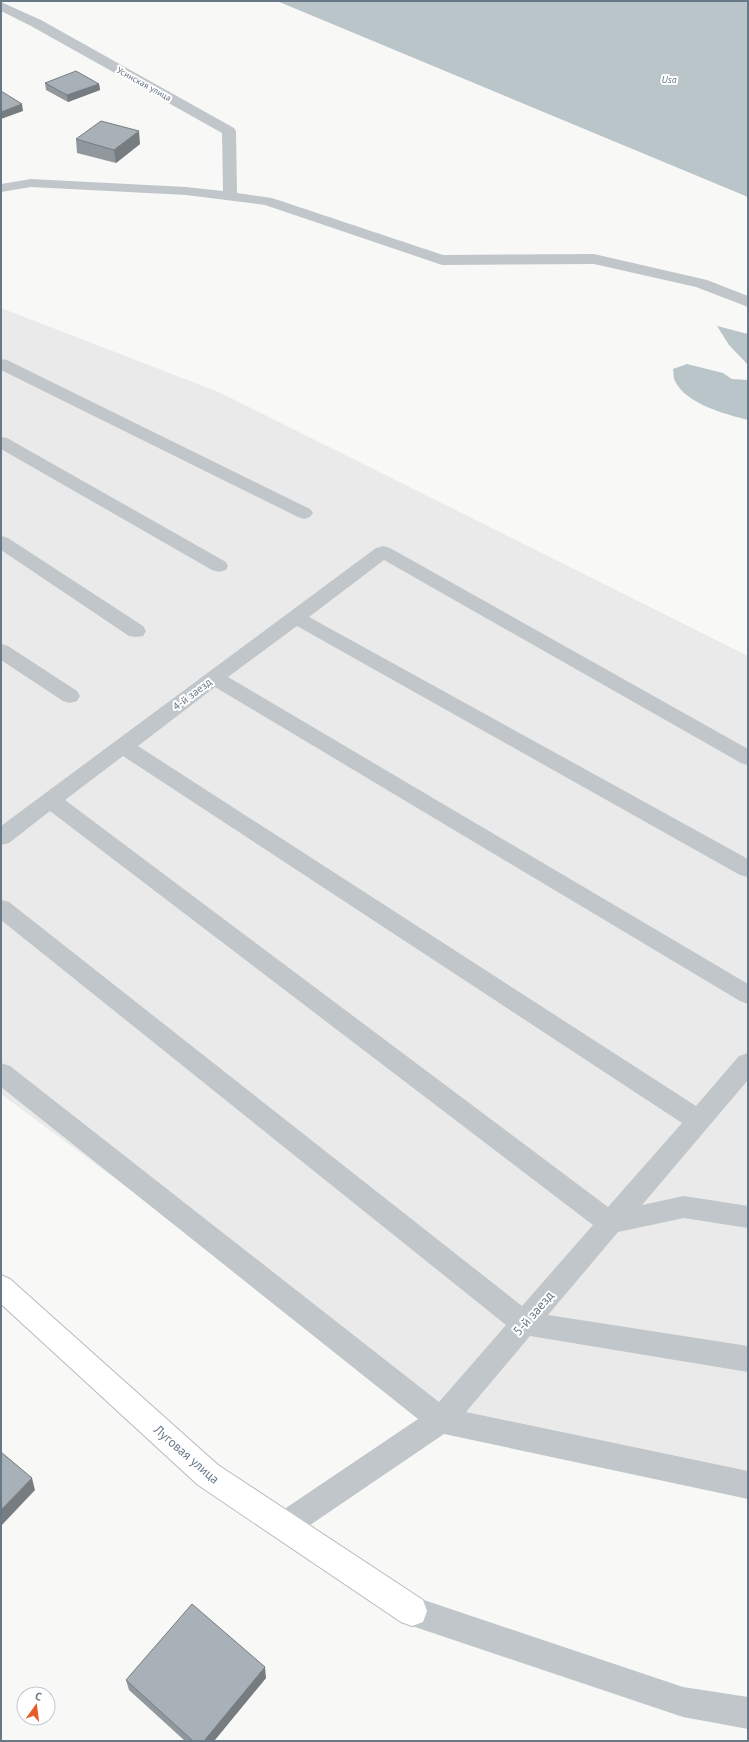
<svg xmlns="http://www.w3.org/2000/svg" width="749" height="1742" viewBox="0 0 749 1742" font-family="'PT Sans',sans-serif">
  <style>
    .built { fill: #e9eae9 }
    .water { fill: #bac5ca }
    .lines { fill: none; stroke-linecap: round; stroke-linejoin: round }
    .secondary-casing { stroke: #b6bbc0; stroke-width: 2 }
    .service { fill: #c1c6ca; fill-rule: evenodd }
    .minor { fill: #c1c6ca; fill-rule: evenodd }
    .tertiary { fill: #c1c6ca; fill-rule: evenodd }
    .secondary { fill: #fff; fill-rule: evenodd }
    .wall { fill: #90989d }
    .shaded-wall { fill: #767c80 }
    .building { fill: #a8b1b7; stroke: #767c80 }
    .labels { text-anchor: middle; stroke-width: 4; stroke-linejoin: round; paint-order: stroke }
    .far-street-label { font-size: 9px; fill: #677887; stroke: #fff }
    .far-water-label { font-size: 10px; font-style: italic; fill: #637983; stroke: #fff }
    .street-label { font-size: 11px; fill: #677887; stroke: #fff }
    .near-street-label { font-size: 13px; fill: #677887; stroke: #fff }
  </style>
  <rect width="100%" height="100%" fill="#f8f9f6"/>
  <path class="built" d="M1,308L221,393L748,656V1498L463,1436L1,1094Z"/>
  <path class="water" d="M277,1H748V197Z
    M717,326L748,334V365L729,345Z
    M687,364L723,373L732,379L748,380V420C725,414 686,404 675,381C673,378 674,373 673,369Z"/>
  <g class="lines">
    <defs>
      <path id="secondary" d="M1,1275L10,1279L218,1465L423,1600L427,1611L423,1622L412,1626L401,1622L198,1485L1,1304Z"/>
    </defs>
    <use href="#secondary" class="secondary-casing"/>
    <path class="service" d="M1,359L7,360L310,509L313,513L310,517L304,519L298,517L1,370Z
      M1,437L7,438L226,562L228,566L226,570L219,572L212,570L1,449Z
      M1,536L8,538L143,626L146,631L143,636L136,637L129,636L1,550Z
      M383,546L390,548L748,749V765L741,763L384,560L309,617L748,859V877L740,875L297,626L228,677L748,984V1004L740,1001L215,687L138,746L696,1106L739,1056L748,1053V1080L642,1205L684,1196L748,1206V1228L684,1218L618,1232L548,1315L748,1346V1372L530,1336L466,1412L748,1471V1499L444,1434L294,1536L284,1540L274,1536L269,1526L274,1516L418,1419L1,1087V1063L10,1066L439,1402L506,1325L1,920V900L9,902L522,1306L593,1225L50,811L9,843L1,845V826L376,548ZM123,756L682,1123L608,1207L65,800Z
      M1,644L8,646L77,691L80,696L77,701L70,703L63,701L1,660Z"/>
    <path class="minor" d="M1,2L41,20L234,128L236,131L237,193L272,198L443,255L594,254L707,280L748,296V307L696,287L594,264L442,265L265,205L186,195L31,187L1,192V184L31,179L186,187L223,191L222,133L31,26L1,11Z"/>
    <path class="tertiary" d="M412,1596L683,1687L748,1697V1729L683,1717L412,1626L401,1622L397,1611L401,1600Z"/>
    <use href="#secondary" class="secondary"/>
  </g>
  <path class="wall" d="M45,83L99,84L100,90L68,102L46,90Z
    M76,139L140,144L116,163L77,153Z
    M266,1678L214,1741H185L129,1690L126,1680Z"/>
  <path class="shaded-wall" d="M99,84L100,90L68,102L67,95Z
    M22,104L23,111L1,119V112Z
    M139,131L140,144L116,163L114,150Z
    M32,1478L35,1490L1,1526V1510Z
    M265,1667L266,1678L214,1741H204Z"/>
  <path class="building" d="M76,71L99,84L67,95L45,83Z
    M1,91L22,104L1,112Z
    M101,121L139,131L114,150L76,139Z
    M1,1452L32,1478L1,1510Z
    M192,1604L265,1667L204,1741H193L126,1680Z"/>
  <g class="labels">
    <g class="far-street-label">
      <text transform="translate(144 84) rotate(29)" y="3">Усинская улица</text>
    </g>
    <g class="far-water-label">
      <text x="669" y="83">Usa</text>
    </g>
    <g class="street-label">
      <text transform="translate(192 694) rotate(-37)" y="4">4-й заезд</text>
    </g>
    <g class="near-street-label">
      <text transform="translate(533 1313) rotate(-49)" y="5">5-й заезд</text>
      <text transform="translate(187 1454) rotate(41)" y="5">Луговая улица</text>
    </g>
  </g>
  <rect width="749" height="1742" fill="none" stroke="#677887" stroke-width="4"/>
  <g transform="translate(36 1706) rotate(14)"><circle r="19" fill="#ffffff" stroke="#c2c9cf"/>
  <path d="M0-3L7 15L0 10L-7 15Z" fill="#e65b28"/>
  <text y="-6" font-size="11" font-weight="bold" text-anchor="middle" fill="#677887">С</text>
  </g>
</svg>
